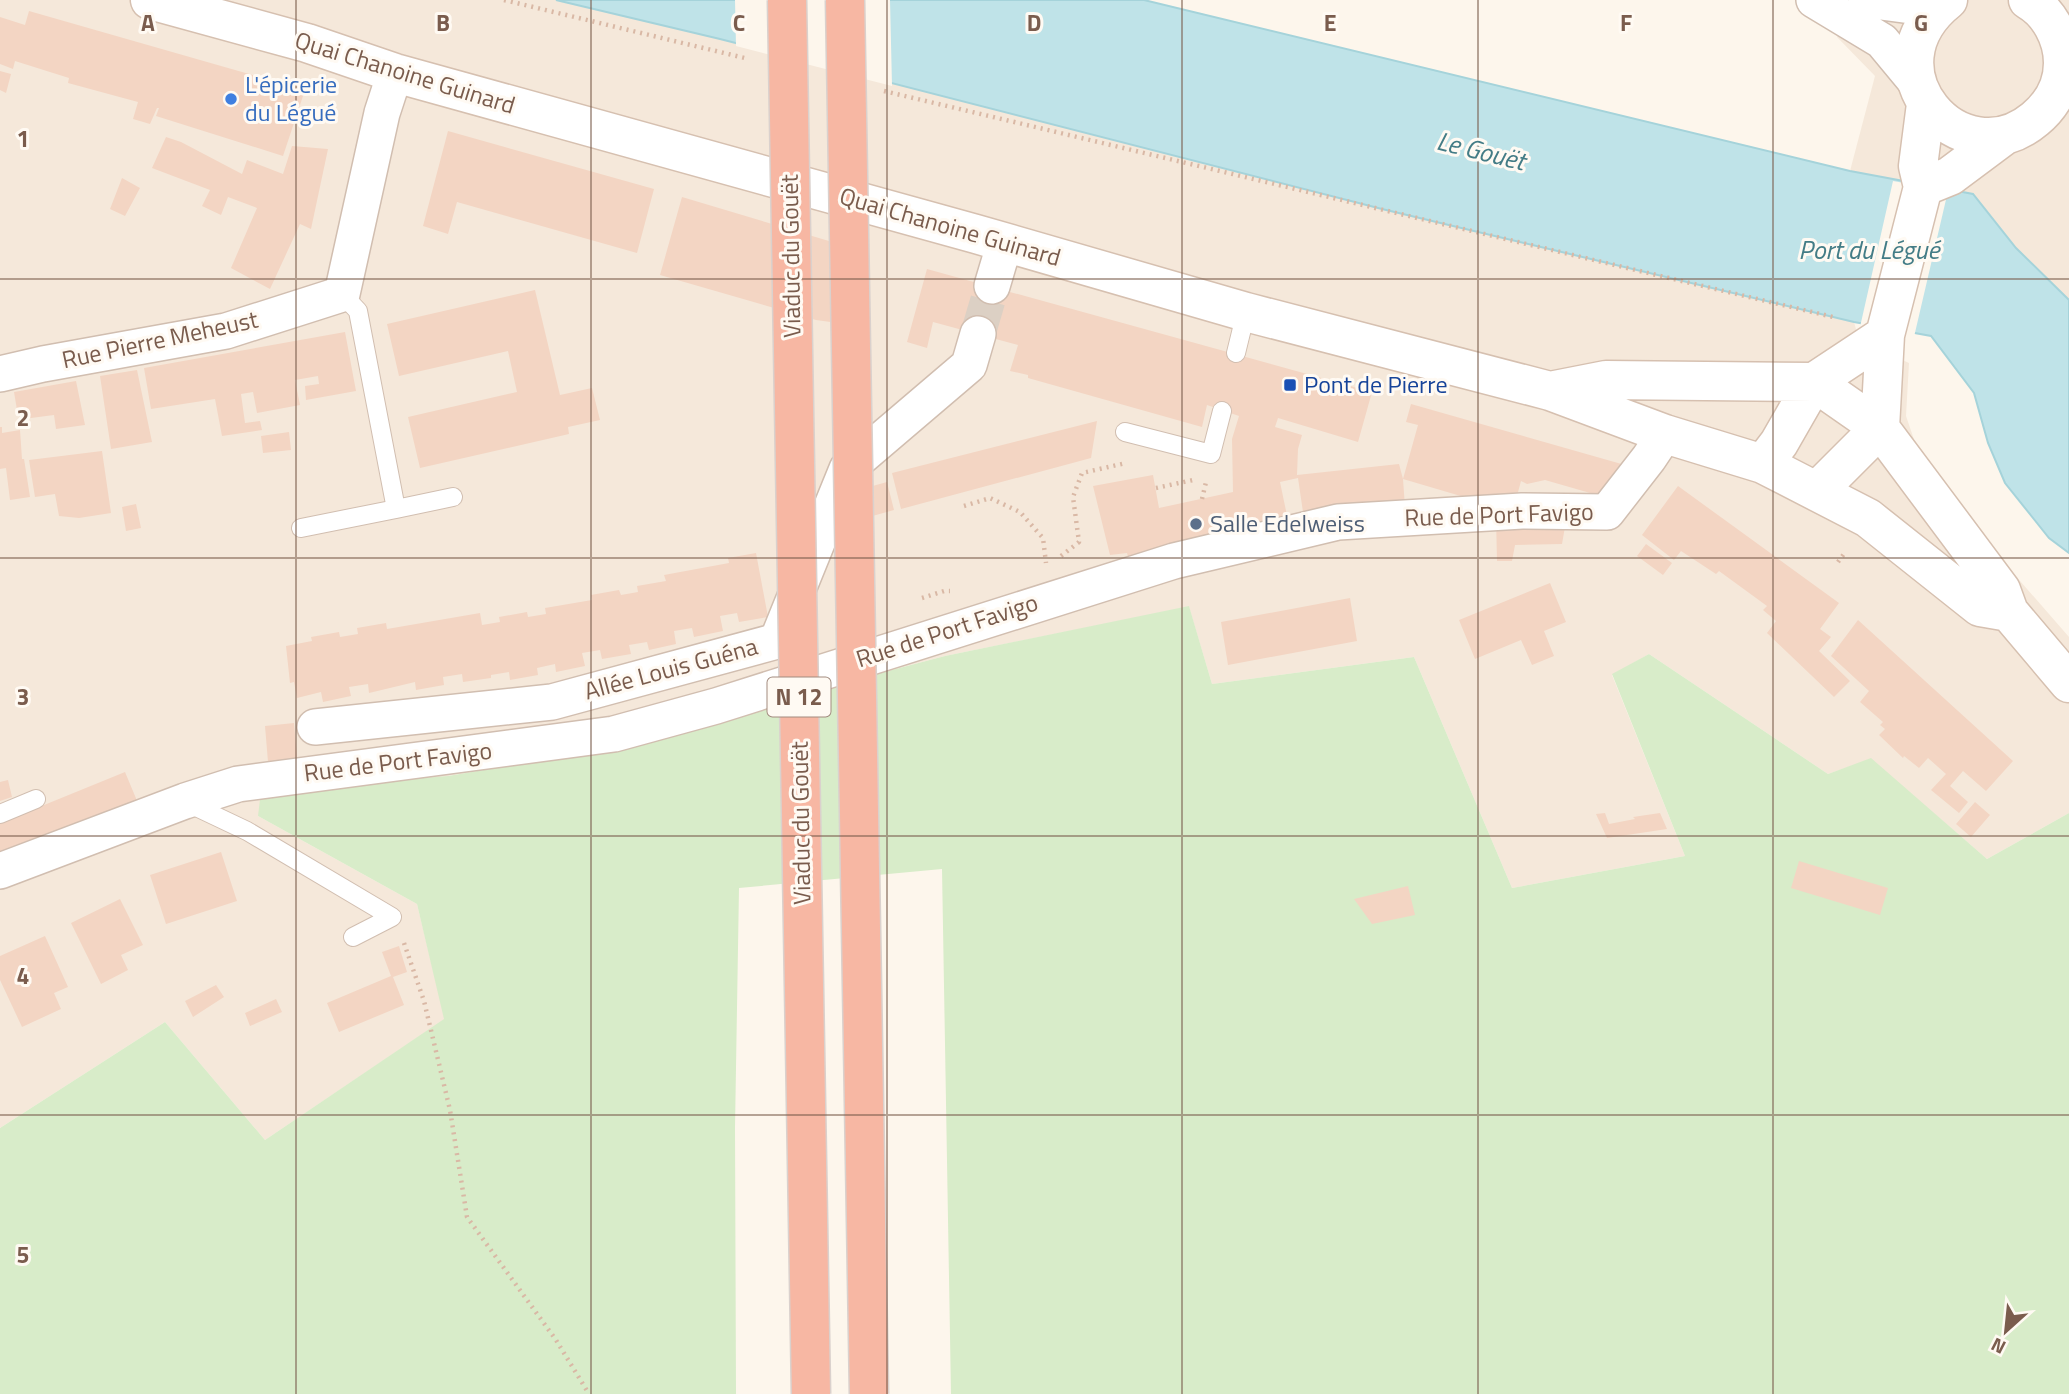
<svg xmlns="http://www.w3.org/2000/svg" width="2069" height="1394" viewBox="0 0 2069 1394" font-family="'Titillium Web',sans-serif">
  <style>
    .residential { fill: #f5e8da }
    .green { fill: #d8ecc9 }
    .water { fill: #bfe3e8; stroke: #a5d3da; stroke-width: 2 }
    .pier { fill: #fdf6ec }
    .building { fill: #f3d5c3 }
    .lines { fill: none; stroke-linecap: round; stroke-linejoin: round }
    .street-tunnel { stroke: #dcd0c4; stroke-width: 35; stroke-dasharray: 35 18; stroke-linecap: butt }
    .lane-casing { stroke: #d1beb0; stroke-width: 20 }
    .street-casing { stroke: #d1beb0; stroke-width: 38 }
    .secondary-casing { stroke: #d6c0b0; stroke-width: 41 }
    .path { stroke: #d9b8a5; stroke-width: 4.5; stroke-dasharray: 2 5; stroke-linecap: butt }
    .lane { stroke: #fff; stroke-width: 18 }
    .street { stroke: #fff; stroke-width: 35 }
    .secondary { stroke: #fff; stroke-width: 38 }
    .highway-bridge-casing { stroke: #dad1cd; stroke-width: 41; stroke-linecap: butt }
    .highway-bridge { stroke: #f7b7a3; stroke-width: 38 }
    .grid { fill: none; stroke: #7a5c4d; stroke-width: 2; stroke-opacity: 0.55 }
    .shop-dot { fill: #3f7fe0; stroke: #fffaf3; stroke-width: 2.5 }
    .transit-dot { fill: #1a4fb4; stroke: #fffaf3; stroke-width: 2.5 }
    .service-dot { fill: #5c6f8a; stroke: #fffaf3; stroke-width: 2.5 }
    .labels { text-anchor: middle; stroke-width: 6; stroke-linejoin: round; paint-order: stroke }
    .shield { fill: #fffaf3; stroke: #a28b7f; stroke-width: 2 }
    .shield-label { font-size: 23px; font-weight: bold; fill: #7a5c4d }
    .street-label { font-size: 24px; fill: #7a5c4d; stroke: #fffaf3 }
    .shop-label { font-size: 24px; fill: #366cbe; stroke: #fffaf3; text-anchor: start }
    .transit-label { font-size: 24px; fill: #164399; stroke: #fffaf3; text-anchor: start }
    .service-label { font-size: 24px; fill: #4e5e75; stroke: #fffaf3; text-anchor: start }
    .water-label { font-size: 26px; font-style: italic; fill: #437c86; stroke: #fffaf3 }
    .grid-label { font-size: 23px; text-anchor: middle; font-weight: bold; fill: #7a5c4d; stroke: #fffaf3; stroke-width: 6; stroke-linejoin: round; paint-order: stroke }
  </style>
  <rect width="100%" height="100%" fill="#fdf6ec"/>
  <path class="residential" d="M0,0H556L720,39L1382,209L1854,322L1859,340L1909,363L1906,416L1925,472L2069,637V813L1987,859L1871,759L1828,774L1649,654L1612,675L1685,856L1512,888L1414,657L1212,684L1189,607L945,656L717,716L613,748L448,776L258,816L417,904L445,1019L265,1140L165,1022L0,1128Z
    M1853,0H2069V300L2016,248L1973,194L1850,171L1875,76L1837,37Z"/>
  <path class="green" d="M1189,606L1212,684L1414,657L1512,888L1685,856L1612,674L1649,654L1828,774L1871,758L1987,859L2069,813V1394H951L942,869L739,888L735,1128L736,1394H0V1128L165,1022L265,1140L444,1019L417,904L258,816L261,791L448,776L613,748L717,716L945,656Z"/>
  <path class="water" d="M556,0H1144L1850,171L1973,194L2016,248L2069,300V553L2049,538L2005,483L1988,443L1974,393L1931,336L1854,322L1382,209L720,39Z"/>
  <path class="pier" d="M735,0H890L892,86L736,46Z
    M1893,181L1948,191L1914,337L1860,327Z"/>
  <path class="building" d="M29,11L305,90L283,156L156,116L159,108H157L150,124L133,119L138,102L68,83L69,78L15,61L13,69L0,64V17L25,25Z
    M0,71L11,74L6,93L0,90Z
    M448,131L654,189L637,253L457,202L448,234L423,226Z
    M166,137L181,142L242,174L247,160L283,174L292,146L328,149L311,229L300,224L270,289L231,268L257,208L228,197L221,215L202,206L210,190L152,168Z
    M122,178L140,188L125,216L110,209Z
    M682,197L869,253L852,325L816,320L660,275Z
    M927,269L1372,392L1358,442L1278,418L1275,427L1302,435L1298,449L1297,475L1399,464L1403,479L1418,425L1406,422L1411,404L1632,467L1604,497L1545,480L1527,484L1521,481L1514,507H1498L1403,479L1405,507L1304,519L1298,478L1280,482L1290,530L1130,564L1127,553L1110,555L1093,486L1153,475L1159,508L1233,492L1232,439L1239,416L1207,405L1202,427L1028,378V375L1010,371L1018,345L933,322L927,348L907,342Z
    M535,290L560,395L592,388L600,420L568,427L569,434L420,468L408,417L517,392L508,351L399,376L387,324Z
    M345,332L356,391L306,400L305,386L319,384L318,376L295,380L300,405L257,413L253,392L241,394L245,423L260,421L262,430L222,436L215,399L151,409L144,368Z
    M137,370L152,442L111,449L100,376Z
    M76,381L85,425L56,429L54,415L31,418L17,410L14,392Z
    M1097,421L1091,458L901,509L892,473Z
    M0,427H2V433L20,430L22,459H24L30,497L10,500L6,468L0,469Z
    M289,432L291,450L263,453L261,436Z
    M102,451L111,513L79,518L59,516L55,494L35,497L29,460Z
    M887,482L894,510L858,520L851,492Z
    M1678,486L1839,603L1820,629L1831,637L1819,651L1850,681L1834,697L1767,633L1776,621L1763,610L1767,606L1719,571L1716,574L1681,551L1674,560L1642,535Z
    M136,504L141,528L126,531L122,507Z
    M1496,518L1566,521L1562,544L1515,545L1512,561H1497Z
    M1646,544L1672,563L1663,575L1637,556Z
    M756,553L768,617L739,622L737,613L720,616L723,631L694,637L692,628L674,631L676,644L649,650L647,642L629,645L631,654L602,659L600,650L582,653L585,666L556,672L555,664L537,668L538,675L510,680L509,672L491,675V678L463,682L462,674L443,677L444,685L416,690L415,682L369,693L368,684L349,687L351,696L323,702L321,692L297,698L294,682L290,683L286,646L312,641L311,637L339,632L340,637L358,634L357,628L386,623L387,629L480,613L482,625L500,622L499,617L527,612L528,617L546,614L545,608L592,600L591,595L619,590L621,595L638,592L637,586L666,581L664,575L729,563L728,558Z
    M1550,583L1566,622L1544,631L1554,656L1532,665L1521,640L1475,659L1459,620Z
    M1350,598L1357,641L1228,665L1221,622Z
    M1858,620L2013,761L1986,791L1963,771L1950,786L1968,802L1959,813L1931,790L1946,774L1928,758L1919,768L1904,756L1903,758L1879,735L1885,729L1880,725L1883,722L1860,702L1869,691L1831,656Z
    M294,723L298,768L269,774L265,726Z
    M125,772L140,808L0,863V823Z
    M8,780L12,797L0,801V782Z
    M1975,802L1990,815L1971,837L1956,824Z
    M1605,813L1609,824L1635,819L1633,817L1660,813L1667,829L1607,838L1596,814Z
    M221,852L237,901L166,924L150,875Z
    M1799,861L1888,888L1880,915L1791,888Z
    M1408,886L1415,915L1372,924L1354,899Z
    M120,899L143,945L121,955L128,970L101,984L71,923Z
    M45,936L68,987L54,993L61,1009L22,1027L0,980V956Z
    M399,946L407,972L393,977L404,1005L339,1032L327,1003L391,976L382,952Z
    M216,985L224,997L193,1017L185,1001Z
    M276,999L282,1012L250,1026L245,1013Z"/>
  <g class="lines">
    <path class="street-tunnel" d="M978,334L992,286"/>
    <defs>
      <path id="lane" d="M1236,353L1246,312
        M1125,432L1211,454L1222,411
        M396,509L453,497
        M301,528L396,509L358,311L342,294
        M188,803L247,831L392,917L353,937
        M0,814L36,799"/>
      <path id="street" d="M1814,0L1882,41L1916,82
        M1866,0L1911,6L1934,11
        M992,286L1005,242
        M0,374L43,364L226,331L342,294L382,113L395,73
        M315,727L552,702L777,641L847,469L969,365L978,334
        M0,871L185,801L238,784L614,734L716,706L1174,561L1338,522L1522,511L1607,512L1649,458L1665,434"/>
      <path id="secondary" d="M150,0L307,43L395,73L976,234L1246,312L1550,391L1665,434L1763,464L1868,518L1980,607L2009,612
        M1948,0C1861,69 1961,181 2035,119C2052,105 2063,85 2063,63C2063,38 2049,12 2028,0
        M1923,187L1950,176L2005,135
        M1550,391L1606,380L1814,382L1880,428L2001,590L2009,612L2069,683
        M1763,464L1779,443L1814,382L1885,335
        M1817,491L1880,428L1885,335L1923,187L1918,166L1926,104"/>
    </defs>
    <use href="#lane" class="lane-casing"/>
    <use href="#street" class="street-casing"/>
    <use href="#secondary" class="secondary-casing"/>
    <path class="path" d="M504,0L749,59
      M884,91L1833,317
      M1156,488L1193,480
      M1202,499L1206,482
      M964,506L990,498L1020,512L1043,538L1046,563
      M1061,556L1079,542L1073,497L1082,473L1126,463
      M1838,562L1846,551
      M922,598L944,591H950
      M404,943L424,1001L450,1110L467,1217L556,1340L589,1394"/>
    <use href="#lane" class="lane"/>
    <use href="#street" class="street"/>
    <use href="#secondary" class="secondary"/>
    <defs>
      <path id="highway-bridge" d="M787,0L811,1394
        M845,0L869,1394"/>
    </defs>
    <use href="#highway-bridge" class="highway-bridge-casing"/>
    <use href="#highway-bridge" class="highway-bridge"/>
  </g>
  <path class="grid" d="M296,0V1394M591,0V1394M887,0V1394M1182,0V1394M1478,0V1394M1773,0V1394M0,279H2069M0,558H2069M0,836H2069M0,1115H2069"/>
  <circle class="shop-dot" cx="231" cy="99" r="7"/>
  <rect class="transit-dot" x="1283" y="378" width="14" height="14" rx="3.5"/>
  <circle class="service-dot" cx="1196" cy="524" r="7"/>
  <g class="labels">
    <rect class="shield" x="767.5" y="677.5" width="63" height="39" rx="5"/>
    <g class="shield-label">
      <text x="799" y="705">N 12</text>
    </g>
    <g class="street-label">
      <text transform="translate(405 73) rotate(17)" y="8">Quai Chanoine Guinard</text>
      <text transform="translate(950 227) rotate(16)" y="8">Quai Chanoine Guinard</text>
      <text transform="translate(791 256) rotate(-91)" y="8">Viaduc du Gouët</text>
      <text transform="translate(160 340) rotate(-12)" y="8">Rue Pierre Meheust</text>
      <text transform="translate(1499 515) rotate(-2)" y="8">Rue de Port Favigo</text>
      <text transform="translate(947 631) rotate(-18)" y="8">Rue de Port Favigo</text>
      <text transform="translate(671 669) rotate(-15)" y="8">Allée Louis Guéna</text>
      <text transform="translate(398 762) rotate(-7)" y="8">Rue de Port Favigo</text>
      <text transform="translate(801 823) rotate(-91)" y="8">Viaduc du Gouët</text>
    </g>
    <g class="shop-label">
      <text x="245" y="93">L'épicerie<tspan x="245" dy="28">du Légué</tspan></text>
    </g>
    <g class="transit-label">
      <text x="1304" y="393">Pont de Pierre</text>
    </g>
    <g class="service-label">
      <text x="1210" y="532">Salle Edelweiss</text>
    </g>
    <g class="water-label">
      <text transform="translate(1481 151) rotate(14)" y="9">Le Gouët</text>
      <text x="1869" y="259">Port du Légué</text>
    </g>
  </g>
  <g class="grid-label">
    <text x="148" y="31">A</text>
    <text x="443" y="31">B</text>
    <text x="739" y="31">C</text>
    <text x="1034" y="31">D</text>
    <text x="1330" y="31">E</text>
    <text x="1626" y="31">F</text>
    <text x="1921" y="31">G</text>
    <text x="23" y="147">1</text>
    <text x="23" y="426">2</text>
    <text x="23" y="705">3</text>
    <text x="23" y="984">4</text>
    <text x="23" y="1263">5</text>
  </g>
  <g transform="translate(2006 1331) rotate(207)" stroke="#fffaf3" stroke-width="5" paint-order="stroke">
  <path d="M0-5L12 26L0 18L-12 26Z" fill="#7a5c4d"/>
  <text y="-10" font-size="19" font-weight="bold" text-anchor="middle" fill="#7a5c4d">N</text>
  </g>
</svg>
